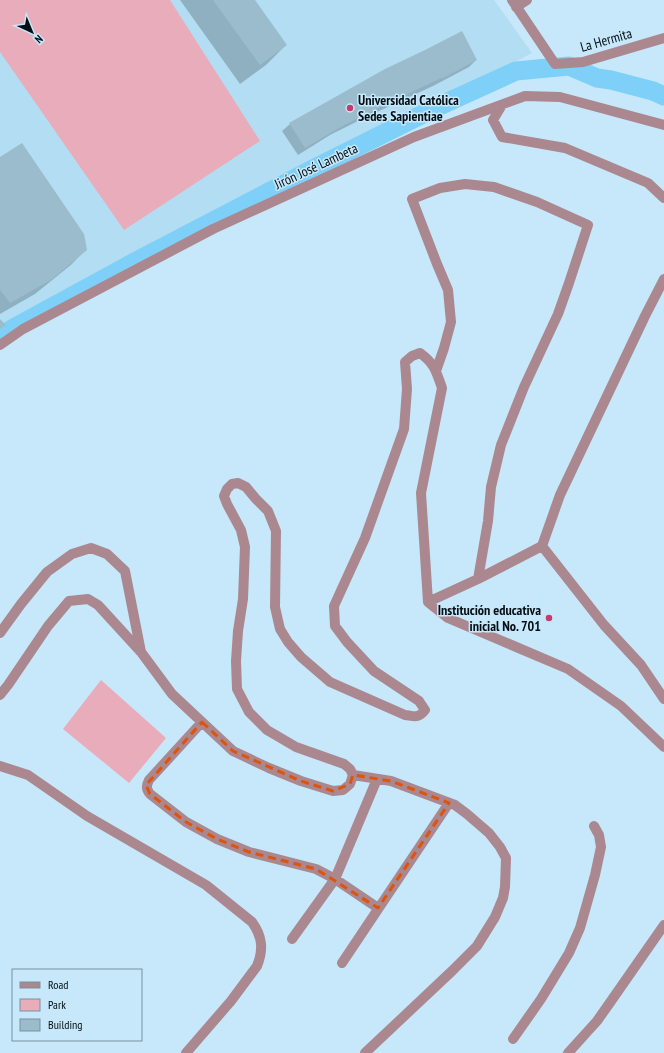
<svg xmlns="http://www.w3.org/2000/svg" width="664" height="1053" viewBox="0 0 664 1053" font-family="'PT Sans Narrow',sans-serif">
  <style>
    .built { fill: #b3ddf2 }
    .green { fill: #e9acba }
    .shadow { fill: #0003 }
    .lines { fill: none; stroke-linecap: round; stroke-linejoin: round }
    .canal { stroke: #7ed0f8; stroke-width: 19 }
    .building { fill: #9bbccd }
    .minor { stroke: #ab888f; stroke-width: 10 }
    .marked { fill: none; stroke: #dd550c; stroke-width: 3; stroke-dasharray: 8 5; stroke-linejoin: round }
    .poi-dot { fill: #c73a6b; stroke: #c6e8fa; stroke-width: 1.5 }
    .labels { text-anchor: middle; stroke-width: 3; stroke-linejoin: round; paint-order: stroke }
    .street-label { font-size: 14px; fill: #040e14; stroke: #c6e8fa }
    .poi-label { font-size: 14px; font-weight: bold; fill: #040e14; stroke: #c6e8fa; text-anchor: start }
  </style>
  <rect width="100%" height="100%" fill="#c6e8fa"/>
  <path class="built" d="M0,0H494L532,53L323,164L125,266L0,335Z"/>
  <path class="green" d="M0,0H170L260,141L124,230L0,52Z
    M101,680L166,738L129,783L63,729Z"/>
  <path class="shadow" d="M180,0H254L286,45L266,65L240,84Z
    M476,60L469,67L433,86L364,118L330,135L298,155L282,131L290,124Z
    M0,158L86,249L72,264L35,294L0,314Z"/>
  <g class="lines">
    <path class="canal" d="M0,336L19,325L142,258L313,169L437,107L516,71L569,66L597,78L611,80L653,91L664,96"/>
  </g>
  <path class="building" d="M213,0H255L287,45L260,65Z
    M462,31L477,60L441,79V78L372,111L339,128L305,148L289,123L385,69L425,50Z
    M22,143L84,234L87,250L51,280L10,303L0,290V157Z
    M0,319L6,325L0,329Z"/>
  <g class="lines">
    <path class="minor" d="M512,0L555,64L583,62L664,38
      M516,7L527,0
      M502,105L493,120L502,137L565,148L648,183L664,198
      M664,279L645,316L560,495L542,546L604,625L641,665L664,699
      M0,345L23,329L213,229L414,137L525,96L560,97L664,125
      M436,371L444,348L451,322L448,290L437,264L412,199L440,188L465,184L494,187L537,202L588,225L569,283L558,314L524,387L501,445L491,487L488,521L478,579
      M428,602L478,579L542,546
      M0,633L21,604L47,572L72,554L91,548L107,554L125,571L141,652L172,694L233,751L269,768L301,781L333,791L343,790L350,784L353,775L350,769L344,764L296,747L267,730L249,712L237,689L236,661L238,631L243,599L245,547L241,530L227,504L224,496L227,489L232,484L238,483L246,487L256,499L268,511L276,531L275,607L280,629L288,642L301,657L330,682L405,715C414,716 418,719 425,710L419,701L374,671L347,642L335,626L334,606L365,538L404,429L407,389L405,362L412,356L420,353C435,364 436,371 442,388L421,493L428,602L448,618L568,669L621,706L664,747
      M0,695L8,685L48,626L69,601L88,599L98,605L141,652
      M202,722L149,780C146,786 146,789 150,794L186,822L217,839L249,852L316,869L335,879L378,908
      M0,766L28,775L87,816L206,885L252,922C262,936 264,949 257,966L231,1001L186,1053
      M353,775L391,781L455,805L467,814L489,833L500,847L506,858L505,887L503,898L495,917L477,946L452,971L365,1053
      M292,939L335,879L377,779
      M342,963L449,803
      M513,1039L541,999L569,953L580,928L595,875L601,847L599,835L594,826
      M568,1053L597,1021L609,1004L664,925"/>
  </g>
  <path class="marked" d="M202,722L233,751L301,781L333,791L350,784L353,775L391,781L449,803L378,908L316,869L249,852L217,839L186,822L150,794L146,785Z"/>
  <g class="poi-dot">
    <circle cx="350" cy="108" r="4"/>
    <circle cx="549" cy="618" r="4"/>
  </g>
  <g class="labels">
    <g class="street-label">
      <text transform="translate(606 40) rotate(-16)" y="5">La Hermita</text>
      <text transform="translate(316 166) rotate(-25)" y="5">Jirón José Lambeta</text>
    </g>
    <g class="poi-label">
      <text x="358" y="105">Universidad Católica<tspan x="358" dy="16">Sedes Sapientiae</tspan></text>
      <text x="541" y="615" text-anchor="end">Institución educativa<tspan x="541" dy="16">inicial No. 701</tspan></text>
    </g>
  </g>
  <rect x="12" y="969" width="130" height="72" fill="#c6e8fa" stroke="#78919e"/>
  <rect x="20" y="982" width="20" height="6" fill="#ab888f" stroke="#78919e"/>
  <text x="48" y="989" font-size="12" fill="#040e14">Road</text>
  <rect x="20" y="999" width="20" height="12" fill="#e9acba" stroke="#78919e"/>
  <text x="48" y="1009" font-size="12" fill="#040e14">Park</text>
  <rect x="20" y="1019" width="20" height="12" fill="#9bbccd" stroke="#78919e"/>
  <text x="48" y="1029" font-size="12" fill="#040e14">Building</text>
  <g transform="translate(32 32) rotate(136)" stroke="#c6e8fa" stroke-width="3" paint-order="stroke">
  <path d="M0-3L7 15L0 10L-7 15Z" fill="#040e14"/>
  <text y="-6" font-size="11" font-weight="bold" text-anchor="middle" fill="#040e14">N</text>
  </g>
</svg>
